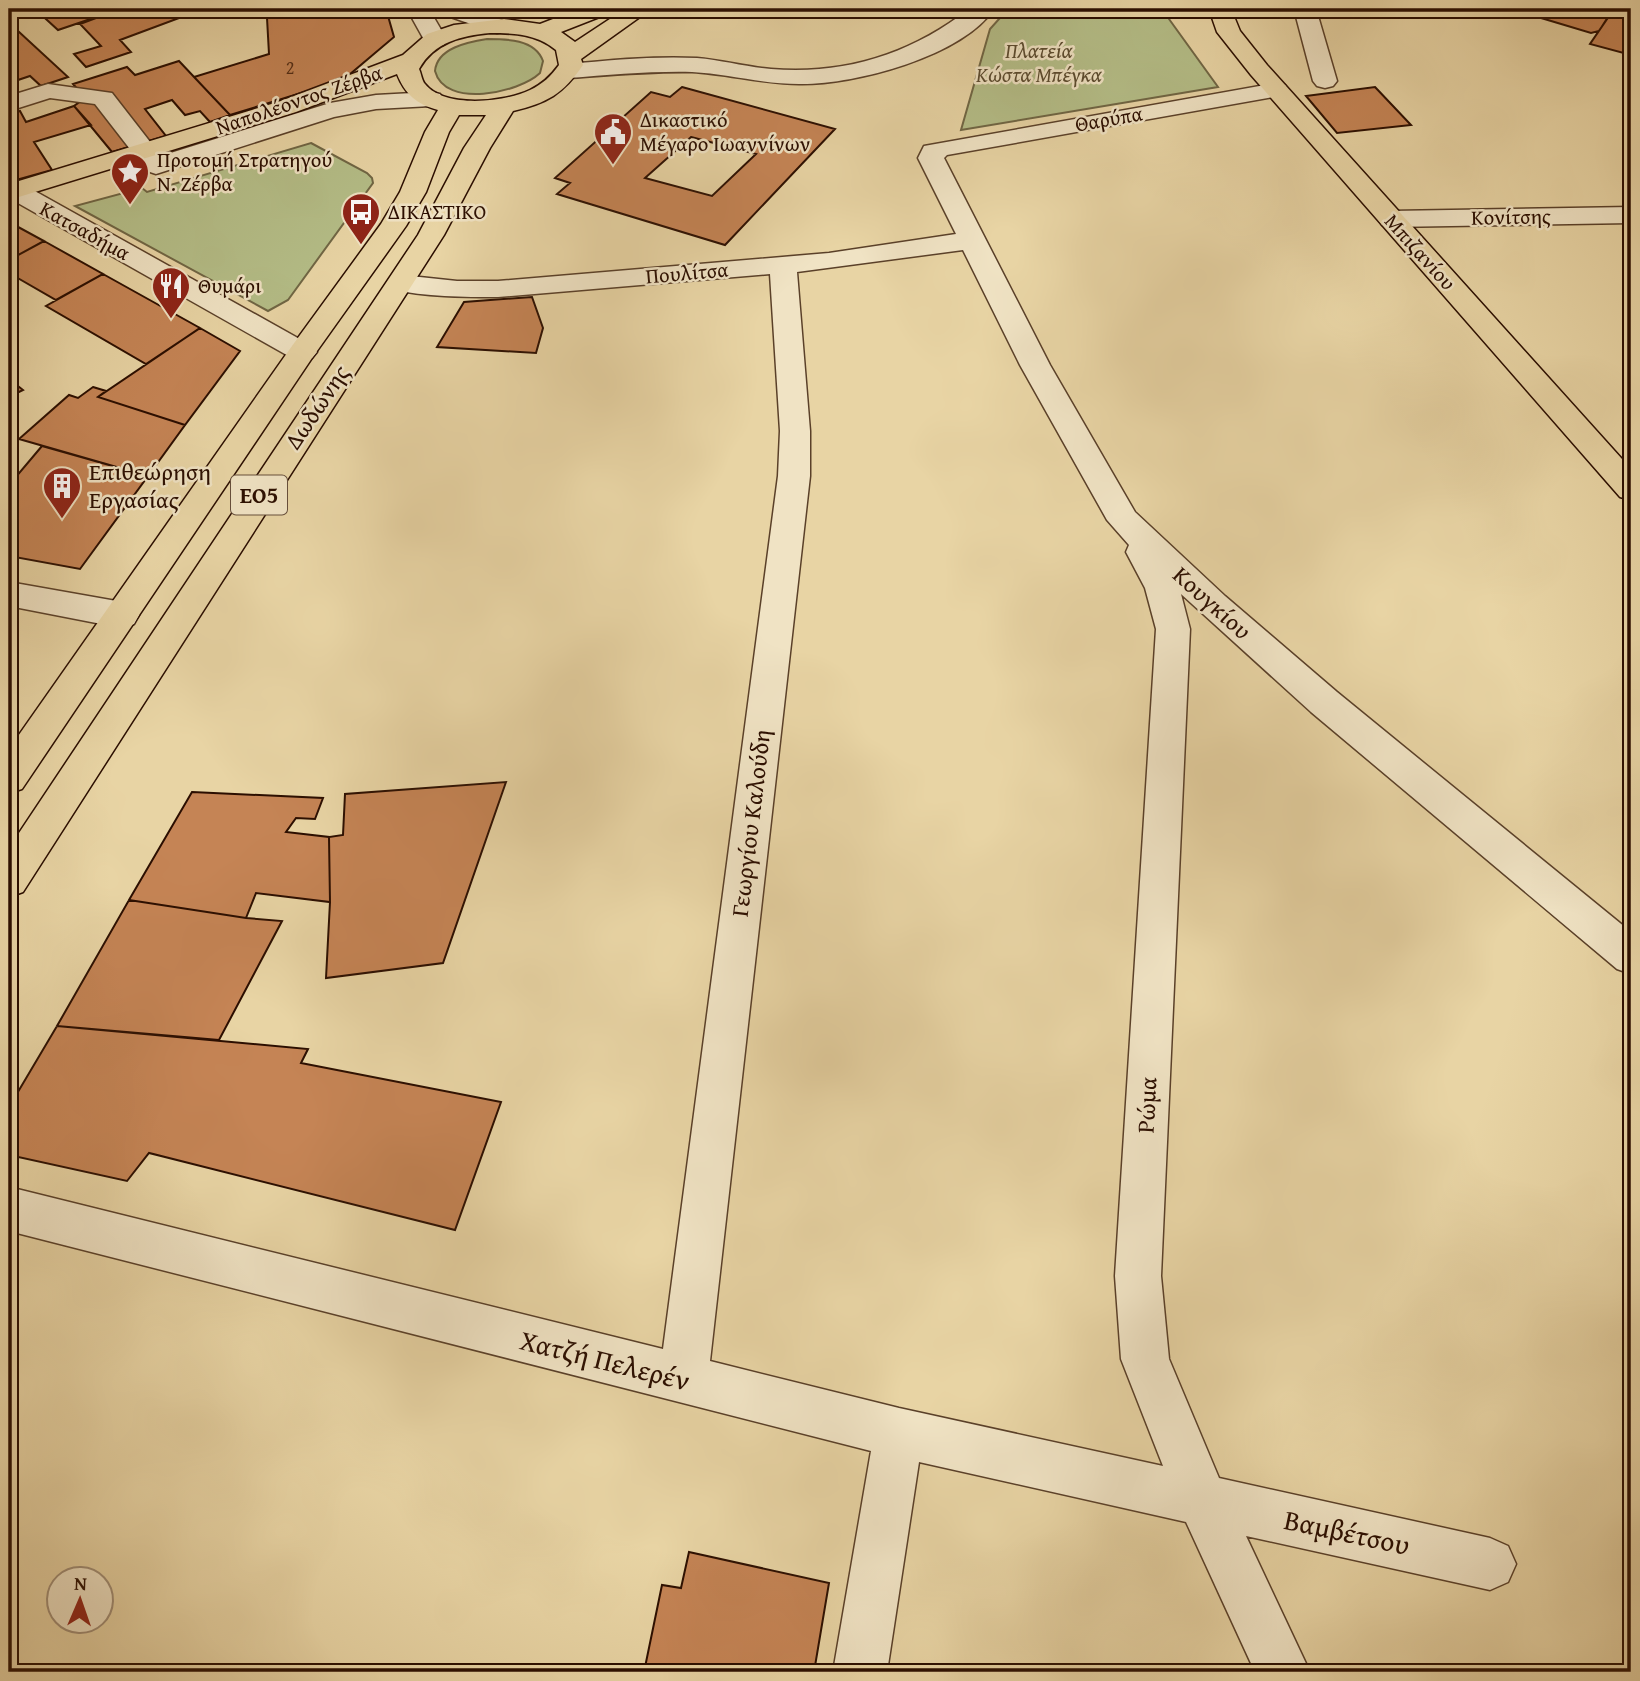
<svg xmlns="http://www.w3.org/2000/svg" width="1640" height="1681" viewBox="0 0 1640 1681" font-family="'Gentium Book Plus',serif">
  <style>
    .green { fill: #b4bd87; stroke: #706644; stroke-width: 2 }
    .building { fill: #c58455; stroke: #2b0e00; stroke-width: 2; fill-rule: evenodd }
    .lines { fill: none; stroke-linecap: round; stroke-linejoin: round }
    .minor-casing { stroke: #5a4029; stroke-width: 3 }
    .major-casing { stroke: #2b0e00; stroke-width: 3 }
    .minor { fill: #f0e3c4; fill-rule: evenodd }
    .major { fill: #e8d4a4; fill-rule: evenodd }
    .labels { text-anchor: middle; stroke-width: 5; stroke-linejoin: round; paint-order: stroke }
    .far-number-label { font-size: 18px; fill: #522c15 }
    .far-park-label { font-size: 21px; font-style: italic; fill: #5b4b2f; stroke: #f0e3c4 }
    .far-street-label { font-size: 21px; fill: #2b0e00; stroke: #f0e3c4 }
    .far-poi-label { font-size: 21px; fill: #2b0e00; stroke: #f0e3c4; text-anchor: start }
    .shield { fill: #f0e3c4; stroke: #664e3b; stroke-width: 2 }
    .shield-label { font-size: 23px; font-weight: bold; fill: #2b0e00 }
    .street-label { font-size: 24px; fill: #2b0e00; stroke: #f0e3c4 }
    .poi-label { font-size: 24px; fill: #2b0e00; stroke: #f0e3c4; text-anchor: start }
    .near-street-label { font-size: 28px; fill: #2b0e00; stroke: #f0e3c4 }
  </style>
  <rect width="100%" height="100%" fill="#e8d4a4"/>
  <filter id="stains"><feTurbulence type="fractalNoise" baseFrequency=".00286" numOctaves="4"/><feColorMatrix values="0 0 0 0 .2 0 0 0 0 .09 0 0 0 0 .02 0 0 0 .5 -.17"/></filter>
  <radialGradient id="worn" r=".72"><stop offset=".6" stop-color="#630" stop-opacity="0"/><stop offset="1" stop-color="#630" stop-opacity=".3"/></radialGradient>
  <path class="green" d="M1008,9H1169V19L1218,87L961,130L990,29Z
    M487,39C506,39 535,39 543,61L540,73C519,93 445,109 435,71C437,48 468,42 487,39Z
    M311,143L367,173L372,178L373,183L288,300L268,311L75,206L142,188L147,192Z"/>
  <path class="building" d="M35,9H120L58,30Z
    M120,9H281L267,18L187,15L120,40L131,52L86,67L74,54L101,46L80,24Z
    M281,9H386L394,37L343,80L230,115L194,77L269,54L267,18Z
    M1511,9H1607L1602,16L1608,17L1599,31L1591,33Z
    M1614,9H1631V55L1590,44Z
    M18,31L68,77L41,86L30,76L9,83V34Z
    M179,61L230,115L210,122L200,111L185,115L172,100L145,109L166,136L112,152L74,106L85,98L73,84L127,67L135,75Z
    M682,87L835,129L725,245L557,194L570,183L555,178L651,92L670,97ZM691,137L756,154L712,196L645,178Z
    M1375,87L1411,125L1337,133L1306,96Z
    M74,106L91,125L34,142L52,170L9,182V114L20,111L26,122Z
    M9,222L44,241L9,260Z
    M44,241L103,274L56,300L9,273V260Z
    M103,274L200,328L146,364L46,306Z
    M532,297L543,328L536,353L437,347L464,302Z
    M200,328L240,351L185,425L98,397Z
    M9,379L23,390L9,397Z
    M93,387L106,391L98,397L185,425L148,476L19,439L69,395L78,398Z
    M42,446L148,476L80,569L9,556V485Z
    M506,782L443,963L326,978L330,902L329,837L343,835L345,794Z
    M192,792L323,798L315,819L296,818L286,832L329,837L330,902L256,893L246,918L129,900Z
    M129,900L246,918L282,921L219,1040L57,1026Z
    M57,1026L308,1049L301,1063L501,1102L455,1230L149,1153L127,1181L9,1155V1107Z
    M689,1552L829,1583L814,1672H644L662,1585L681,1588Z"/>
  <g class="lines">
    <defs>
      <path id="minor" d="M407,9H429L447,40L443,45H427Z
        M439,9H471L505,21L508,26L505,31L497,33L442,14Z
        M969,9H994C961,57 854,85 799,84C763,84 728,74 692,72C651,71 610,75 569,78L561,76L557,71L561,66L569,64C611,60 654,56 697,58C722,60 746,67 771,69C845,75 911,54 969,9Z
        M1294,9H1316L1337,81L1333,86L1325,88L1317,86L1313,81Z
        M1276,83L1285,85L1288,90L1285,95L947,155L944,158L1050,365L1135,512L1225,596L1337,692L1631,932V974L1617,969L1311,712L1181,594L1190,629L1161,1276L1169,1359L1219,1478L1490,1538L1508,1546L1516,1564L1508,1582L1490,1590L1246,1536L1310,1672H1255L1186,1522L919,1462L887,1672H833L871,1451L9,1231V1187L663,1349L778,476L780,431L770,274L498,297C463,297 426,297 391,289L387,283L391,277L401,275L457,281H498L829,253L956,234L918,158L924,146ZM963,250L1020,365L1107,520L1129,545L1126,552L1145,588L1156,629L1115,1276L1121,1359L1163,1466L899,1408L710,1361L810,476V431L797,272Z
        M48,84L112,93L161,156L330,103L376,95L431,92L440,94L443,99L440,104L431,106L376,109L334,117L156,174L147,171L95,104L50,98L9,111V96Z
        M15,183L24,185L312,346L317,352L312,358L302,361L292,358L9,198V185Z
        M1631,207V223L1391,227L1382,225L1378,219L1382,213L1391,211Z
        M9,582L122,602L134,606L139,615L134,624L122,628L9,606Z"/>
      <path id="major" d="M579,9H610L607,14L561,32L575,42L625,9H651L581,59L583,65C563,94 547,103 513,111L490,148L444,235L23,892L9,897V848L418,235L464,148L486,115H459L449,132L426,192L406,226L312,358L22,789L9,793V749L292,346L381,224L400,192L425,132L438,110C416,104 405,94 397,74L296,112L9,200V184L278,102L403,55L427,34L454,25L504,19L540,24ZM490,33C514,33 537,34 556,50L559,65C551,76 543,84 530,90C505,102 445,109 425,84C422,81 421,73 419,69C434,42 461,36 490,33Z
        M1209,9H1231L1240,31L1267,65L1631,469V500L1620,497L1251,75L1217,32Z"/>
    </defs>
    <use href="#minor" class="minor-casing"/>
    <use href="#major" class="major-casing"/>
    <use href="#minor" class="minor"/>
    <use href="#major" class="major"/>
  </g>
  <defs>
    <symbol id="civic-pin" viewBox="-11 -11 22 30"><path d="M0 17L-7.5 6A9.5 9.5 0 1 1 7.5 6Z" fill="#8f2418" stroke="#f0e3c4"/><path d="M-.6-6.5H3V-4.5H.6V-3L4-1V1h2V6H-6V1h2V-1L-.6-3ZM-1.2 2.5V6h2.4V2.5Z" fill="#fff"/></symbol>
    <symbol id="sight-pin" viewBox="-11 -11 22 30"><path d="M0 17L-7.5 6A9.5 9.5 0 1 1 7.5 6Z" fill="#8f2418" stroke="#f0e3c4"/><path d="M0-6L1.8-2.2L6-1.7L2.9 1.2L3.7 5.4L0 3.3L-3.7 5.4L-2.9 1.2L-6-1.7L-1.8-2.2Z" fill="#fff"/></symbol>
    <symbol id="bus-pin" viewBox="-11 -11 22 30"><path d="M0 17L-7.5 6A9.5 9.5 0 1 1 7.5 6Z" fill="#8f2418" stroke="#f0e3c4"/><path d="M-5-6H5V4H4V6H2V4H-2V6H-4V4H-5ZM-3.5-4V0h7V-4ZM-3.5 1.2v1.5H-2V1.2ZM2 1.2v1.5H3.5V1.2Z" fill="#fff"/></symbol>
    <symbol id="restaurant-pin" viewBox="-11 -11 22 30"><path d="M0 17L-7.5 6A9.5 9.5 0 1 1 7.5 6Z" fill="#8f2418" stroke="#f0e3c4"/><path d="M-5-6h1v4h1v-4h1v4h1v-4h1v5L-1.5 .5V6h-2V.5L-5-1ZM5-6V6H3V1.5H1.5Q1.5-4 5-6Z" fill="#fff"/></symbol>
    <symbol id="building-pin" viewBox="-11 -11 22 30"><path d="M0 17L-7.5 6A9.5 9.5 0 1 1 7.5 6Z" fill="#8f2418" stroke="#f0e3c4"/><path d="M-4-6H4V6H1V3H-1V6H-4ZM-2.5-4.3h1.7v1.8h-1.7ZM.8-4.3h1.7v1.8H.8ZM-2.5-1h1.7V.8h-1.7ZM.8-1h1.7V.8H.8Z" fill="#fff"/></symbol>
  </defs>
  <g fill-rule="evenodd">
    <use href="#civic-pin" x="591" y="110" width="44" height="60"/>
    <use href="#sight-pin" x="108" y="150" width="44" height="60"/>
    <use href="#bus-pin" x="339" y="190" width="44" height="60"/>
    <use href="#restaurant-pin" x="149" y="264" width="44" height="60"/>
    <use href="#building-pin" x="40" y="464" width="44" height="60"/>
  </g>
  <g class="labels">
    <g class="far-number-label">
      <text x="290" y="74">2</text>
    </g>
    <g class="far-park-label">
      <text x="1039" y="58">Πλατεία<tspan x="1039" dy="24">Κώστα Μπέγκα</tspan></text>
    </g>
    <g class="far-street-label">
      <text transform="translate(299 100) rotate(-19)" y="7">Ναπολέοντος Ζέρβα</text>
      <text transform="translate(1109 119) rotate(-10)" y="7">Θαρύπα</text>
      <text transform="translate(1511 217) rotate(-1)" y="7">Κονίτσης</text>
      <text transform="translate(85 231) rotate(29)" y="7">Κατσαδήμα</text>
      <text transform="translate(1420 252) rotate(48)" y="7">Μπιζανίου</text>
      <text transform="translate(687 273) rotate(-5)" y="7">Πουλίτσα</text>
    </g>
    <g class="far-poi-label">
      <text x="640" y="127">Δικαστικό<tspan x="640" dy="24">Μέγαρο Ιωαννίνων</tspan></text>
      <text x="157" y="167">Προτομή Στρατηγού<tspan x="157" dy="24">Ν. Ζέρβα</tspan></text>
      <text x="388" y="219">ΔΙΚΑΣΤΙΚΟ</text>
      <text x="198" y="293">Θυμάρι</text>
    </g>
    <rect class="shield" x="231" y="475.5" width="56" height="39" rx="5"/>
    <g class="shield-label">
      <text x="259" y="503">ΕΟ5</text>
    </g>
    <g class="street-label">
      <text transform="translate(317 407) rotate(-56)" y="8">Δωδώνης</text>
      <text transform="translate(1212 603) rotate(42)" y="8">Κουγκίου</text>
      <text transform="translate(751 823) rotate(-83)" y="8">Γεωργίου Καλούδη</text>
      <text transform="translate(1147 1105) rotate(-87)" y="8">Ρώμα</text>
    </g>
    <g class="poi-label">
      <text x="89" y="480">Επιθεώρηση<tspan x="89" dy="28">Εργασίας</tspan></text>
    </g>
    <g class="near-street-label">
      <text transform="translate(605 1360) rotate(14)" y="10">Χατζή Πελερέν</text>
      <text transform="translate(1347 1532) rotate(12)" y="10">Βαμβέτσου</text>
    </g>
  </g>
  <rect width="1640" height="1681" fill="none" stroke="#e8d4a4" stroke-width="35"/>
  <rect x="10" y="10" width="1619" height="1660" fill="none" stroke="#2b0e00" stroke-width="3.5"/>
  <rect x="18" y="18" width="1605" height="1646" fill="none" stroke="#2b0e00" stroke-width="2"/>
  <g transform="translate(80 1600) rotate(2)"><circle r="33" fill="#f0e3c4" stroke="#a18e76" stroke-width="2"/>
  <path d="M0-5L12 26L0 18L-12 26Z" fill="#8f2418"/>
  <text y="-10" font-size="19" font-weight="bold" text-anchor="middle" fill="#2b0e00">N</text>
  </g>
  <rect width="100%" height="100%" filter="url(#stains)"/>
  <rect width="100%" height="100%" fill="url(#worn)"/>
</svg>
